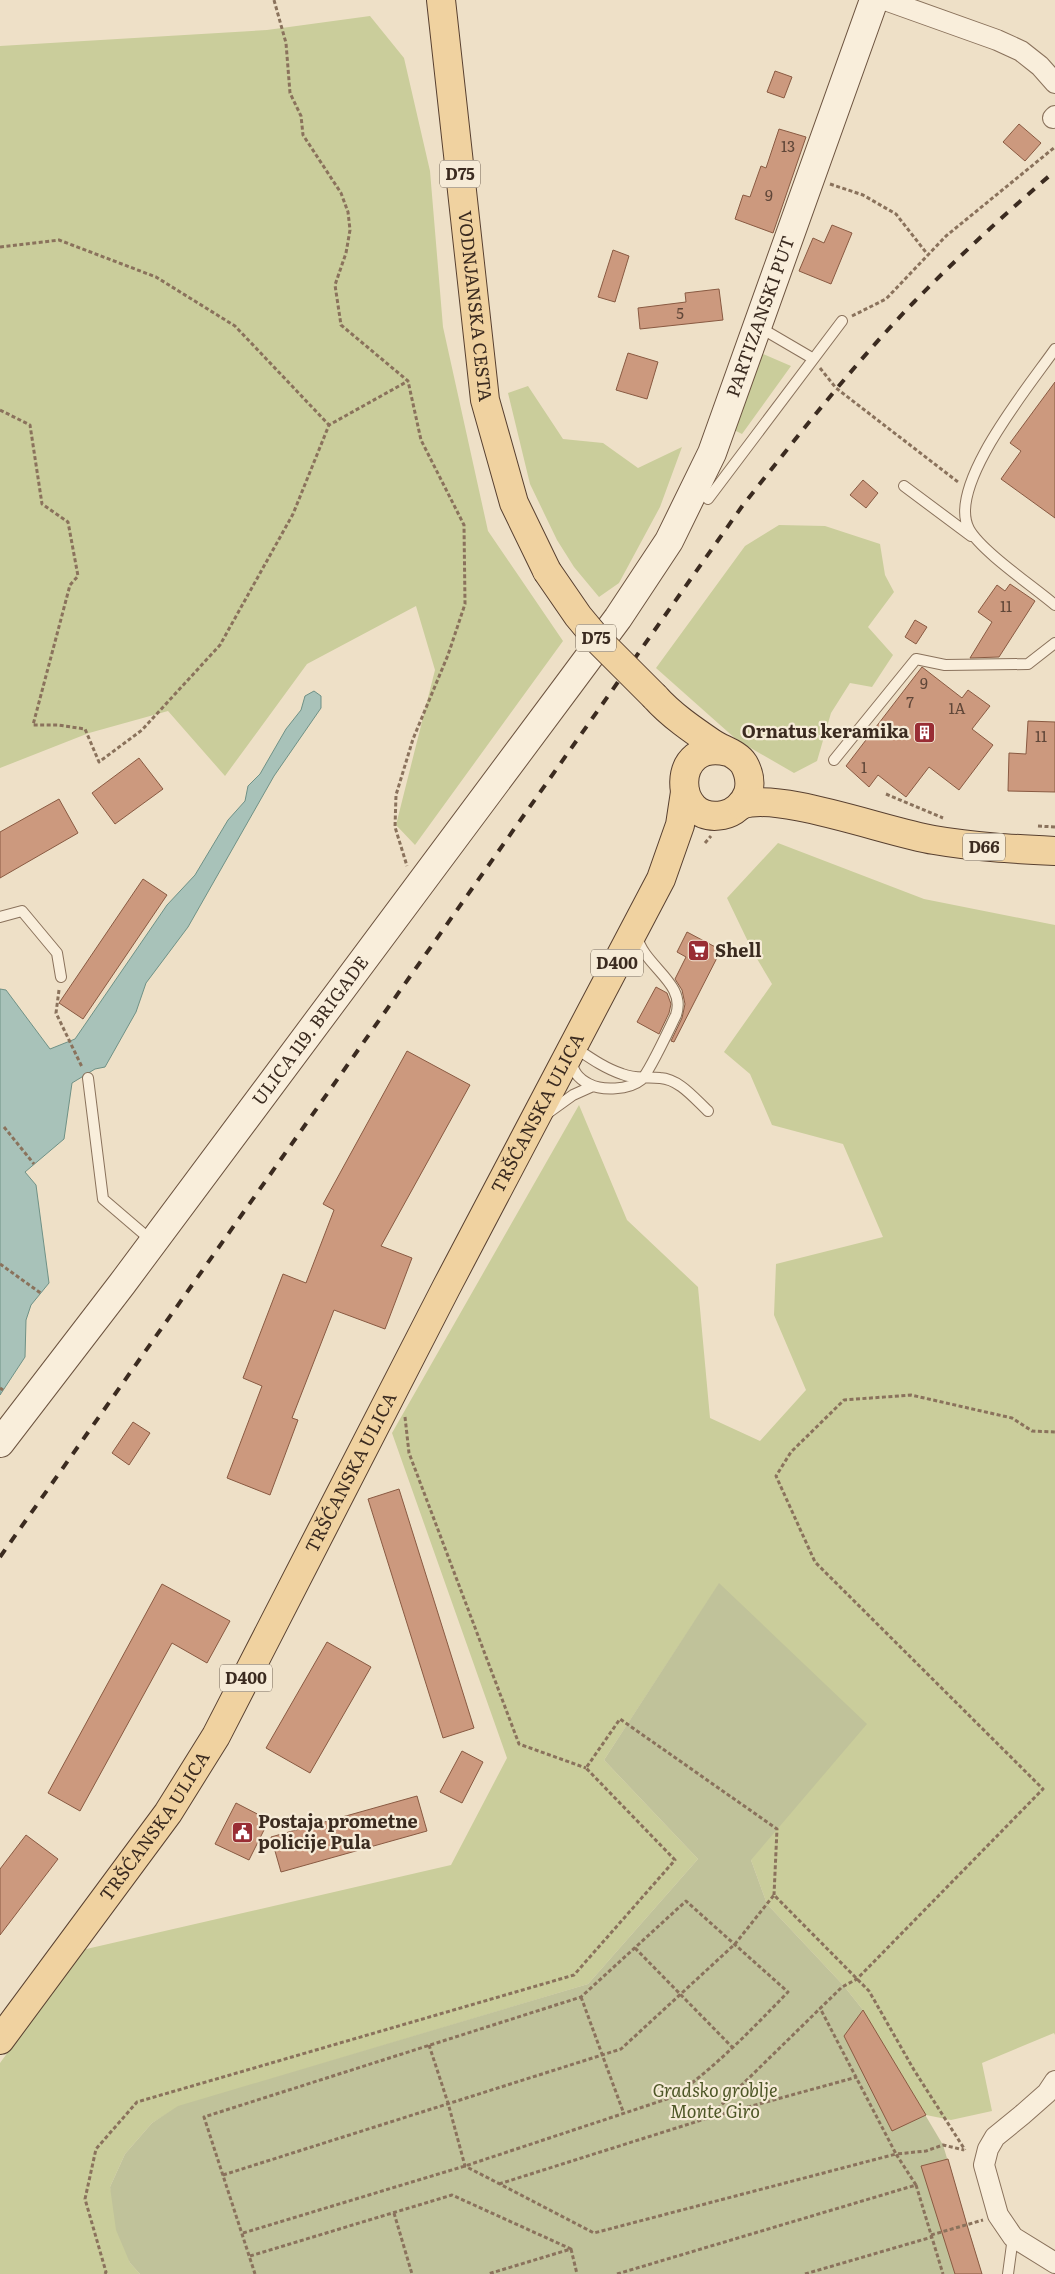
<svg xmlns="http://www.w3.org/2000/svg" width="1055" height="2274" viewBox="0 0 1055 2274" font-family="Literata,serif">
  <style>
    .green { fill: #cacd9b }
    .cemetery { fill: #c0c29a }
    .water { fill: #a8c2b9; stroke: #6f9186 }
    .building { fill: #cc997e; stroke: #895a42 }
    .lines { fill: none; stroke-linecap: round; stroke-linejoin: round }
    .service-casing { stroke: #8a725c; stroke-width: 12 }
    .minor-casing { stroke: #8a725c; stroke-width: 22 }
    .secondary-casing { stroke: #6c533f; stroke-width: 30 }
    .primary-casing { stroke: #584030; stroke-width: 30 }
    .path { stroke: #8a725c; stroke-width: 3; stroke-dasharray: 4 2.5; stroke-linecap: butt }
    .service { stroke: #f9eedb; stroke-width: 10 }
    .minor { stroke: #f9eedb; stroke-width: 20 }
    .secondary { stroke: #f9eedb; stroke-width: 28 }
    .primary { stroke: #f0d2a0; stroke-width: 28 }
    .rail { stroke: #3b2b20; stroke-width: 4; stroke-dasharray: 9 9; stroke-linecap: butt }
    .primary-bridge-casing { stroke: #584030; stroke-width: 30; stroke-linecap: butt }
    .primary-bridge { stroke: #f0d2a0; stroke-width: 28 }
    .labels { text-anchor: middle; stroke-width: 4.5; stroke-linejoin: round; paint-order: stroke }
    .number-label { font-size: 15px; fill: #5f4638 }
    .shield { fill: #f6ebd7; stroke: #736557; stroke-width: 1 }
    .shield-label { font-size: 16px; font-weight: bold; fill: #3b2b20 }
    .street-label { font-size: 18px; fill: #3b2b20; stroke: #f6ebd7 }
    .poi-label { font-size: 18px; font-weight: bold; fill: #3b2b20; stroke: #f6ebd7; text-anchor: start }
    .park-label { font-size: 18px; font-style: italic; fill: #4e5727; stroke: #f6ebd7 }
  </style>
  <rect width="100%" height="100%" fill="#eee0c7"/>
  <path class="green" d="M370,16L404,58L430,171L443,327L488,531L563,641L415,845L396,825L435,670L416,606L307,664L225,776L168,711L89,733L0,768V46L267,30Z
    M761,353L791,366L742,434L734,430Z
    M528,386L563,439L603,443L638,468L682,447L660,507L619,583L599,597L574,567L557,540L530,484L508,393Z
    M779,525L825,526L880,544L885,575L894,592L868,627L893,655L872,687L850,683L831,713L817,761L794,773L737,740L656,668L745,546Z
    M778,843L924,899L1055,925V2035L1054,2033L982,2063L992,2111L951,2120L926,2115L863,2010L844,1986L767,1904L751,1860L719,1584L604,1760L698,1859L588,1984L178,2107L152,2123L125,2154L110,2187L130,2263L140,2274H0V2063L82,1950L451,1865L507,1758L392,1433L579,1105L627,1220L698,1287L710,1418L760,1441L806,1390L774,1315L776,1264L883,1237L843,1144L772,1125L750,1074L724,1052L772,984L753,952L727,898Z"/>
  <path class="cemetery" d="M719,1583L867,1724L751,1860L767,1904L844,1986L863,2010L943,2145L982,2274H140L130,2263L116,2230L110,2187L125,2154L152,2123L178,2106L588,1984L698,1859L604,1760Z"/>
  <path class="water" d="M314,691L321,696V708L274,776L188,927L146,983L136,1012L105,1067L95,1069L72,1083L64,1139L25,1172L36,1185L49,1283L31,1305L26,1320L25,1357L0,1395V989L6,990L50,1049L75,1039L167,905L195,875L228,820L245,801L248,786L260,774L286,729L301,710L305,696Z"/>
  <path class="building" d="M775,71L792,77L784,98L767,92Z
    M1019,124L1041,143L1025,161L1003,142Z
    M779,129L806,137L773,233L735,219L743,195L750,197L761,166L766,168Z
    M832,225L852,233L831,284L799,271L813,238L824,243Z
    M613,250L629,256L615,302L598,297Z
    M719,289L723,320L640,329L638,308L686,302L685,293Z
    M628,353L658,362L647,399L616,390Z
    M1055,382V518L1001,479L1021,451L1010,443Z
    M863,480L878,493L866,508L850,495Z
    M1010,584L1035,601L999,657L970,658L992,622L978,612L997,585L1005,591Z
    M915,620L927,627L916,644L905,637Z
    M922,667L962,698L968,690L990,706L972,729L993,745L959,790L929,767L906,797L878,775L869,787L846,766Z
    M1028,721L1055,722V792L1008,791L1009,753L1026,754Z
    M139,758L163,789L115,824L92,793Z
    M59,799L78,833L0,878V832Z
    M143,879L167,895L83,1019L59,1003Z
    M687,932L721,950L674,1042L671,1041L682,1018L685,1004L682,990L675,979L686,957L677,952Z
    M656,987L667,993L671,1004L669,1013L659,1034L637,1022Z
    M407,1051L470,1085L381,1246L412,1258L385,1329L334,1310L292,1418L298,1420L270,1495L227,1478L262,1386L243,1378L283,1274L306,1283L334,1210L323,1204Z
    M133,1422L150,1433L129,1465L112,1453Z
    M399,1489L474,1728L443,1738L368,1499Z
    M162,1584L230,1621L207,1663L172,1643L80,1811L48,1793Z
    M327,1642L371,1667L310,1773L266,1748Z
    M462,1751L483,1762L462,1803L440,1792Z
    M417,1796L427,1831L281,1872L271,1837Z
    M236,1803L267,1819V1824L249,1860L215,1844Z
    M26,1835L58,1859L0,1935V1869Z
    M863,2010L926,2115L892,2131L844,2036Z
    M948,2159L967,2225L982,2274H955L921,2166Z"/>
  <g class="lines">
    <defs>
      <path id="service" d="M759,327L812,358
        M1055,349C1030,385 946,486 969,529C981,551 1034,587 1055,605
        M904,486L971,536
        M708,499L842,321
        M834,760L916,659L945,665L1028,664L1055,643
        M0,917L22,911L57,953L61,977
        M574,1047C589,1057 604,1068 622,1074C637,1080 645,1076 660,1078C679,1079 694,1098 708,1111
        M572,1060C572,1072 579,1079 589,1084C602,1091 629,1090 641,1080C649,1073 670,1027 676,1015C687,983 643,966 637,936
        M88,1078L103,1199L152,1241
        M548,1113L573,1095L593,1086
        M1008,2274L1013,2237"/>
      <path id="minor" d="M885,0L997,40L1021,51L1040,66L1055,83
        M1053,118L1055,116
        M1055,2081L1047,2093L1022,2115L995,2137L988,2149L984,2165L998,2215L1013,2237L1055,2263"/>
      <g id="secondary">
        <path id="s1" d="M0,1443L122,1284L569,684L618,618L669,541L712,453L874,0"/>
      </g>
      <g id="primary">
        <path id="s2" d="M441,0L485,400L514,503L547,571"/>
        <path d="M655,697C671,715 693,730 712,743C722,750 737,753 744,764C749,773 751,783 748,793C744,804 734,813 723,815C671,825 670,737 728,752"/>
        <path d="M741,805C778,791 889,833 934,840C974,847 1014,849 1055,851"/>
        <path id="s3" d="M0,2040L168,1813L216,1736L446,1288L661,879L680,825L685,792"/>
      </g>
    </defs>
    <use href="#service" class="service-casing"/>
    <use href="#minor" class="minor-casing"/>
    <use href="#secondary" class="secondary-casing"/>
    <use href="#primary" class="primary-casing"/>
    <path class="path" d="M274,0L286,43L290,93L301,116L303,135L341,193L348,212L350,230L346,253L335,285L341,325L408,381L421,440L464,525L465,604L448,655L413,739L396,795L395,827L407,866
      M830,184L863,195L896,214L928,255
      M0,247L59,240L156,277L235,326L329,425
      M852,316L886,299L946,236L1055,147
      M820,368L836,388L958,482
      M0,410L30,425L42,504L68,522L78,576L70,585L33,725H58L85,729L99,762L142,730L220,645L293,514L329,425L408,381
      M886,794L943,818
      M1038,826L1055,827
      M705,843L711,836
      M59,990L56,1013L82,1067
      M4,1127L34,1164
      M0,1264L42,1294
      M0,1388L3,1390
      M405,1417L409,1453L519,1744L586,1768
      M635,1948L732,2047
      M581,1997L624,2114
      M429,2045L448,2103L465,2166L594,2233L896,2154L820,2008
      M708,2118L842,1987L857,1979L1043,1789L815,1562L776,1476L791,1452L844,1400L911,1395L1012,1418L1032,1431L1055,1432
      M223,2175L621,2049L735,1944L774,1895L869,1991L914,2070L965,2150
      M499,2184L708,2118L857,2077
      M916,2185L896,2154L926,2151L943,2145L964,2150
      M394,2213L412,2274
      M243,2233L465,2166L673,2097C716,2067 752,2029 788,1992L686,1901L581,1997L204,2117L255,2274
      M931,2235L983,2220
      M571,2249L577,2274
      M250,2256L452,2195L571,2249L488,2274
      M105,2274L106,2272L85,2199L96,2149L137,2102L574,1975L675,1860L586,1768L620,1719L777,1829L774,1895
      M617,2274L916,2185L943,2274
      M805,2274L932,2237"/>
    <use href="#service" class="service"/>
    <use href="#minor" class="minor"/>
    <use href="#secondary" class="secondary"/>
    <use href="#primary" class="primary"/>
    <path class="rail" d="M0,1557L743,505C798,436 852,366 914,302C959,256 1006,213 1055,171"/>
    <defs>
      <path id="primary-bridge" d="M547,571L578,616L598,640L655,697"/>
    </defs>
    <use href="#primary-bridge" class="primary-bridge-casing"/>
    <use href="#primary-bridge" class="primary-bridge"/>
  </g>
  <defs>
    <symbol id="building-square" viewBox="-11 -11 22 22"><rect x="-9" y="-9" width="18" height="18" rx="4" fill="#992d34" stroke="#f6ebd7"/><path d="M-4-6H4V6H1V3H-1V6H-4ZM-2.5-4.3h1.7v1.8h-1.7ZM.8-4.3h1.7v1.8H.8ZM-2.5-1h1.7V.8h-1.7ZM.8-1h1.7V.8H.8Z" fill="#fff"/></symbol>
    <symbol id="supermarket-square" viewBox="-11 -11 22 22"><rect x="-9" y="-9" width="18" height="18" rx="4" fill="#992d34" stroke="#f6ebd7"/><path d="M-6-5.5h2.5l.6 2H6L4.5 2H-2.5L-4.4-4H-6ZM-1.5 3.2a1.3 1.3 0 1 0 .1 0ZM3 3.2a1.3 1.3 0 1 0 .1 0Z" fill="#fff"/></symbol>
    <symbol id="civic-square" viewBox="-11 -11 22 22"><rect x="-9" y="-9" width="18" height="18" rx="4" fill="#992d34" stroke="#f6ebd7"/><path d="M-.6-6.5H3V-4.5H.6V-3L4-1V1h2V6H-6V1h2V-1L-.6-3ZM-1.2 2.5V6h2.4V2.5Z" fill="#fff"/></symbol>
  </defs>
  <g fill-rule="evenodd">
    <use href="#building-square" x="912" y="720" width="25" height="25"/>
    <use href="#supermarket-square" x="686" y="938" width="25" height="25"/>
    <use href="#civic-square" x="230" y="1820" width="25" height="25"/>
  </g>
  <g class="labels">
    <g class="number-label">
      <text x="788" y="152">13</text>
      <text x="769" y="201">9</text>
      <text x="680" y="319">5</text>
      <text x="1006" y="612">11</text>
      <text x="924" y="689">9</text>
      <text x="910" y="708">7</text>
      <text x="957" y="714">1A</text>
      <text x="1041" y="742">11</text>
      <text x="864" y="773">1</text>
    </g>
    <g class="shield">
      <rect x="440" y="160.5" width="40" height="27" rx="4"/>
      <rect x="576" y="624.5" width="40" height="27" rx="4"/>
      <rect x="963" y="833.5" width="42" height="27" rx="4"/>
      <rect x="591" y="949.5" width="52" height="27" rx="4"/>
      <rect x="220" y="1664.5" width="52" height="27" rx="4"/>
    </g>
    <g class="shield-label">
      <text x="460" y="180">D75</text>
      <text x="596" y="644">D75</text>
      <text x="984" y="853">D66</text>
      <text x="617" y="969">D400</text>
      <text x="246" y="1684">D400</text>
    </g>
    <g class="street-label">
      <text dy="6" stroke="none"><textPath href="#s2" startOffset="308">VODNJANSKA CESTA</textPath></text>
      <text dy="6" stroke="none"><textPath href="#s1" startOffset="1366">PARTIZANSKI PUT</textPath></text>
      <text dy="6" stroke="none"><textPath href="#s1" startOffset="516">ULICA 119. BRIGADE</textPath></text>
      <text dy="6" stroke="none"><textPath href="#s3" startOffset="1074">TRŠĆANSKA ULICA</textPath></text>
      <text dy="6" stroke="none"><textPath href="#s3" startOffset="669">TRŠĆANSKA ULICA</textPath></text>
      <text dy="6" stroke="none"><textPath href="#s3" startOffset="264">TRŠĆANSKA ULICA</textPath></text>
    </g>
    <g class="poi-label">
      <text x="909" y="738" text-anchor="end">Ornatus keramika</text>
      <text x="715" y="957">Shell</text>
      <text x="258" y="1828">Postaja prometne<tspan x="258" dy="21">policije Pula</tspan></text>
    </g>
    <g class="park-label">
      <text x="715" y="2097">Gradsko groblje<tspan x="715" dy="21">Monte Giro</tspan></text>
    </g>
  </g>
</svg>
